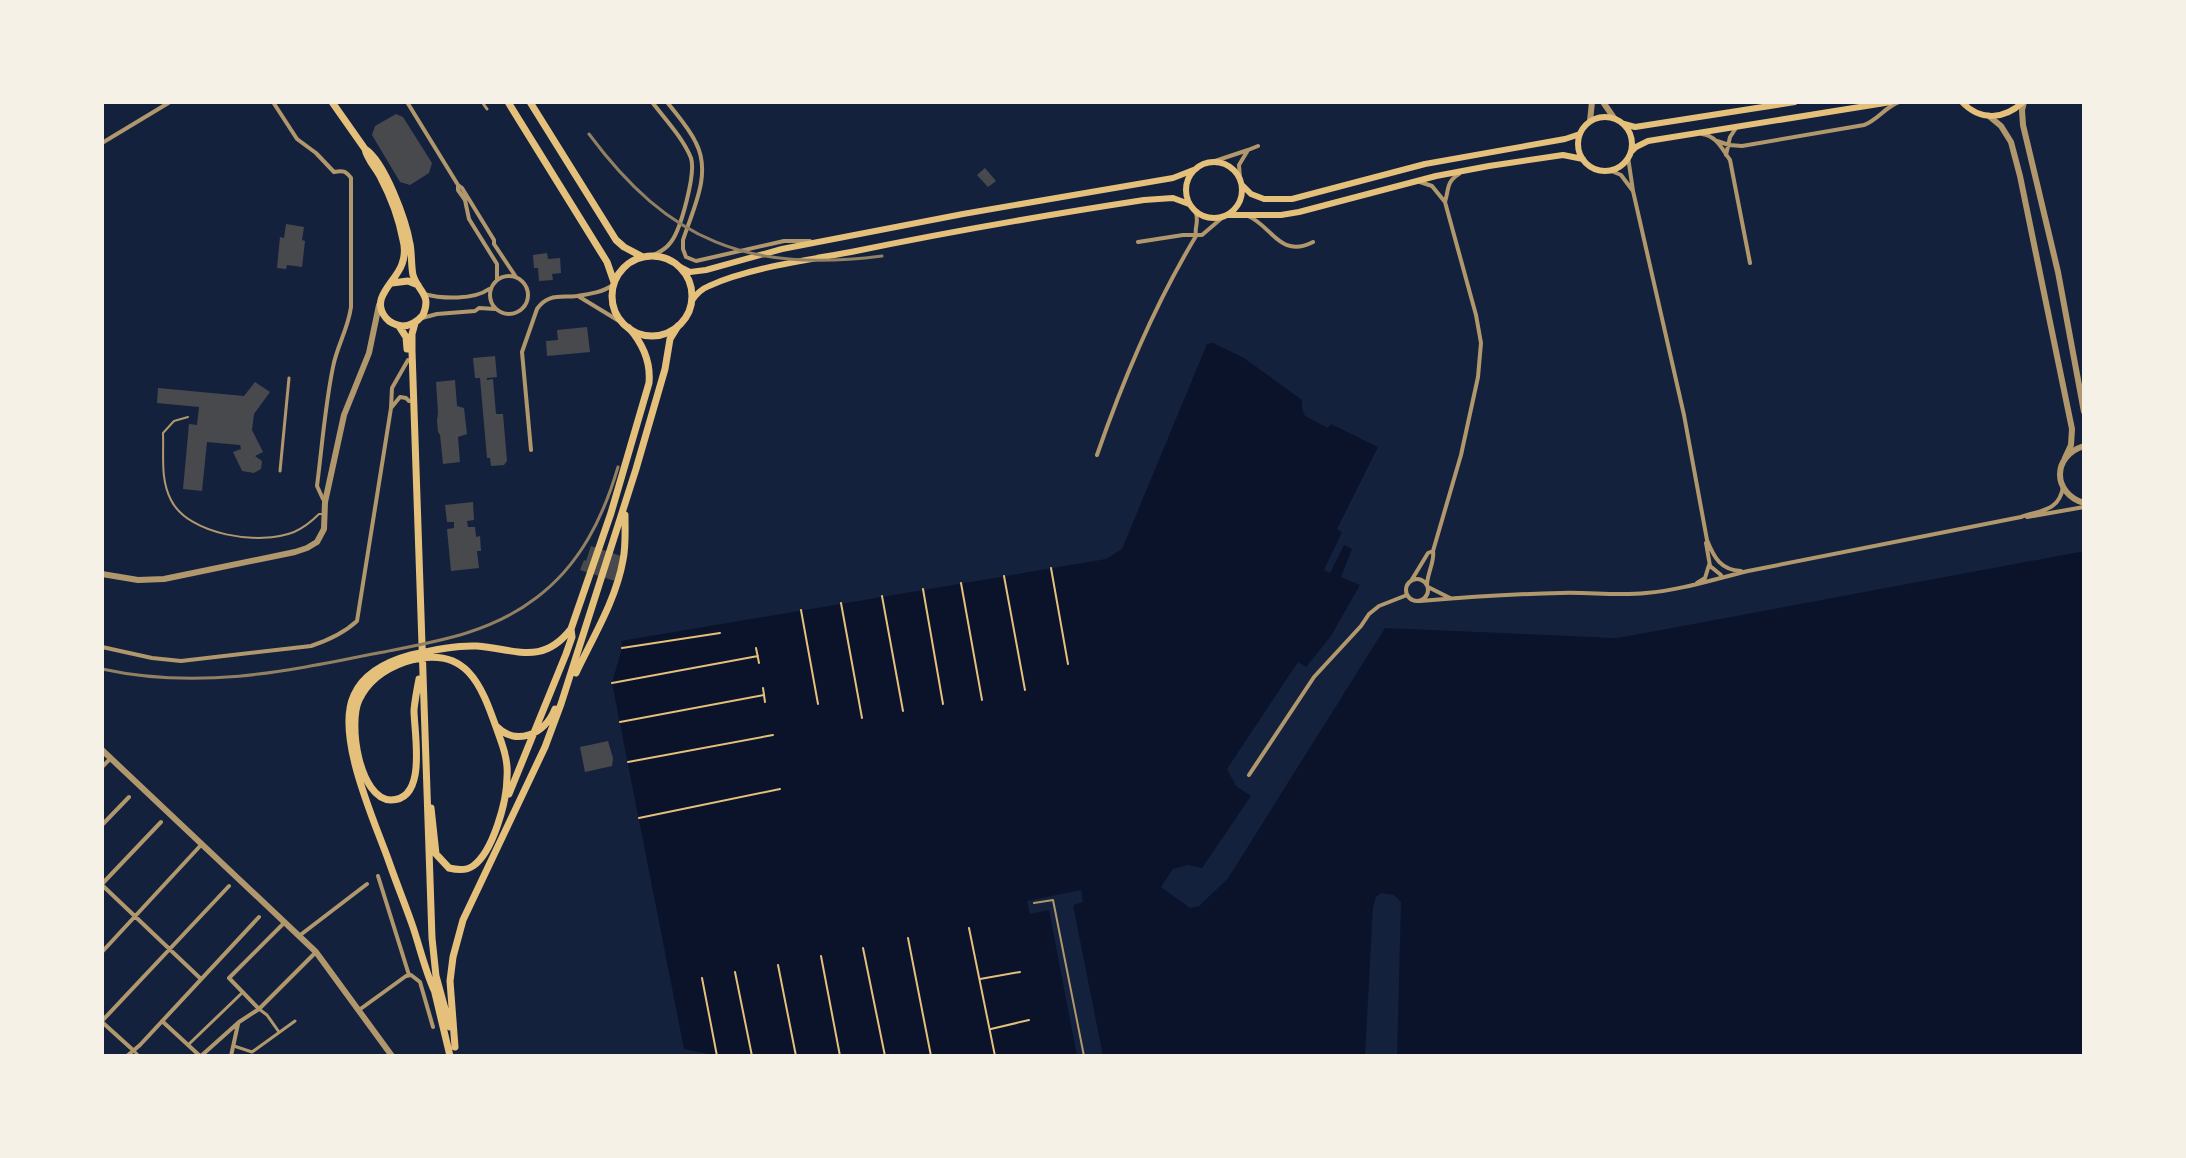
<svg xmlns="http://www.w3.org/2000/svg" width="2186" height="1158" viewBox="0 0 2186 1158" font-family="Helvetica,sans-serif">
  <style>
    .water { fill: #0b132b }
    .pier { fill: #14213d }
    .building { fill: #48494c }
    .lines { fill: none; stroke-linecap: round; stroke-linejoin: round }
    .path { stroke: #e5c07b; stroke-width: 2 }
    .service { stroke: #b1986c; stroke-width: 2 }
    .pedestrian { stroke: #b1986c; stroke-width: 3 }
    .minor { stroke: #b1986c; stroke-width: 4 }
    .tertiary { stroke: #b1986c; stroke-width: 6 }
    .secondary { stroke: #e5c07b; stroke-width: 6 }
    .primary { stroke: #e5c07b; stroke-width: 7 }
    .trunk { stroke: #e5c07b; stroke-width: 7 }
    .rail { stroke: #918062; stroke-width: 3 }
  </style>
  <rect width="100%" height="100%" fill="#14213d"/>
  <path class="water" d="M1213,343L1244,358L1302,400V408L1305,416L1328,428L1331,424L1378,447L1337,529L1342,532L1324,570L1330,573L1344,545L1352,549L1341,577L1360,585L1331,636L1306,667L1298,662L1227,769L1236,786L1251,796L1202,868L1188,865L1173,869L1161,887L1190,908L1199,906L1228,878L1385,627L1617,638L2084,551V1056H1397L1401,902L1394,895L1381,893L1376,897L1373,907L1365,1056H1103L1073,905L1083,902L1081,890L1027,901L1030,914L1049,910L1077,1056H718L684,1049L612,683L622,648L621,641L1106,559L1122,549L1207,344Z"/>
  <path class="pier" d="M2084,547V551L1617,638L1385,628L1228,878L1199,906L1190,908L1191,903L1197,902L1225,876L1384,624L1617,634Z"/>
  <path class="building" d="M396,114L403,117L432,163L429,173L410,185L400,182L372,135L375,126Z
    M985,168L996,181L988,187L977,175Z
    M286,224L304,227L302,240L305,241L302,267L287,265L286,269L277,268L280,237L284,238Z
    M547,253L548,259L560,258L561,273L552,274L553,280L539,281L538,268H534L533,255Z
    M587,327L590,352L547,356L546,341L558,340L557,330Z
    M495,356L497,377L487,378V380L493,379L496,414H503L507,461L504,465L491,466L490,458H487L480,378H475L473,358Z
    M455,380L457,406L464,408L467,434L458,437L460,462L443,464L440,435L438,432L437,421L438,413L436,382Z
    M255,382L270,392L254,414L252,430L263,452L255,456L262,461L261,469L254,473L242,471L233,452L241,449L240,445L207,442L202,491L183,489L189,424L197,425L199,407L157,403L158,388L244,396Z
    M473,502L474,520L467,521L468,527H475L476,537L480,536L481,551H477L479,568L451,571L447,529L454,528V522H447L445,505Z
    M591,546L621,556L615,581L580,570L584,560L586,561Z
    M608,741L613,758L612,766L585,772L580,747Z"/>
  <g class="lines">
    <path class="path" d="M1051,568L1068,664
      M1004,576L1025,690
      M961,583L982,700
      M923,589L943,704
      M882,596L903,711
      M841,603L862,718
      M801,610L818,704
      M622,648L720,633
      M756,648L759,663
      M612,683L758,656
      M763,688L765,702
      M620,722L764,695
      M628,762L773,735
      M639,818L780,789
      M969,928L995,1056
      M908,938L931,1056
      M863,948L885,1056
      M821,956L840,1056
      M778,965L796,1056
      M735,972L752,1056
      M702,978L717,1056
      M980,979L1020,972
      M991,1029L1029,1020"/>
    <path class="service" d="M188,417L174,421L163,433C164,455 160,479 171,500C188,535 260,546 294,532C303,528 312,521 319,514H324
      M1034,903L1053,900L1084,1056"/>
    <path class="pedestrian" d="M482,102L487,109
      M280,471L289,378
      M259,1009L267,1015L279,1032
      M188,1045L243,992
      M234,1046L252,1052L295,1021
      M133,1050L139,1056"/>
    <path class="minor" d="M273,102L297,139L316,153L334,172C343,170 346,171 351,178V307C348,329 337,346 333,367C325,406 322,447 317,486L323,499
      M407,102L458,185V190L465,200L469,219L497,264V280
      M667,102C677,115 689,128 696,143C712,174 693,209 683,240V249L686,257L696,261L784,241H810
      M1702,134C1717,136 1722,149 1730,160L1750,263
      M1717,141L1729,145L1742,146L1864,125C1878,120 1885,107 1899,102
      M102,143L170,102
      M1248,150L1258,146
      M1726,155L1730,137L1736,128
      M1628,157L1633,191L1684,415L1707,540C1714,558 1721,570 1741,571
      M1212,162L1248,150L1239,165L1240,179
      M1609,170L1621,175L1633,191
      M1420,182L1432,186L1445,202L1476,315L1481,343L1478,377L1461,455L1433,551C1435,561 1427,574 1427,585
      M458,185L462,188L494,240V244L516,277
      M1445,202C1449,189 1446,182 1459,174
      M1248,216C1272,226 1280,259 1313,242
      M1138,242L1183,235H1202L1223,217
      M651,256C659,253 666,249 671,242C681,229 696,173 691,158C683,138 665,119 652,102
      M490 295a19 19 0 1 1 38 0a19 19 0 1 1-38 0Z
      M424,294C442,299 474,300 489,289
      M578,296L624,324
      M422,318L437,314L475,311L479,308L495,309
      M391,408L400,397L406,398L409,401
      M531,450L522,352L537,309C548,293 561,298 577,296C590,294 603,292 613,285
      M1097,455C1123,380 1155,304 1196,236C1194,227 1200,221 1195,211
      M2027,517L2084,507
      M1706,543L1710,566L1721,575
      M1406 590a11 11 0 1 1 22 0a11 11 0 1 1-22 0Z
      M1411,581L1428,553L1433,551
      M1697,583L1705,578L1709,565
      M1428,587L1450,598
      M1420,601C1467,597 1514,594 1561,593C1589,592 1618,596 1646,593C1682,590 1714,579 1748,571L2021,517C2040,510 2059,512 2063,487
      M102,647L152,658L181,661L311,646C329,640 344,633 357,621L391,408L392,388L408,360
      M102,767L111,758
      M1249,775L1314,677L1361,626L1369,614L1379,606L1407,595
      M102,825L129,797
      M378,876L409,975
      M102,884L161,822
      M102,885L201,979
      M299,936L367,884
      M102,952L201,845
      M259,1009L229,978L285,922
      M359,1010L406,976L411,975L420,982L433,1027
      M102,1021L229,886
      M162,1021L200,1056
      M102,1022L133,1050
      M127,1056L140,1045L259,917
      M201,1056L239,1022L259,1009L316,952
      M231,1056L238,1024"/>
    <path class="tertiary" d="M1603,102L1614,118
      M2024,102L2022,110L2023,125L2058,272L2084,412
      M1989,116L2001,126L2011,142L2020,176L2072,429L2071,445L2065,458
      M1590,121L1592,102
      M2084,446C2052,456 2052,493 2084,503
      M102,574L138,580L164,579L295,552L307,548L317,542L324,529L325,502L344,415L369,353L379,305
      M102,750L316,952L392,1056"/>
    <path class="secondary" d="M1962,102C1980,121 2004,120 2023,102
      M1578 144a27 27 0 1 1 54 0a27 27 0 1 1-54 0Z
      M1624,124L1635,127L1795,102
      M1631,152L1636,147L1648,141L1891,102
      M1186 190a28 28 0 1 1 56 0a28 28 0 1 1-56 0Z
      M1242,185L1251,194L1264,199H1292L1425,164L1565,139L1580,134
      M1228,215H1281L1299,212L1436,176L1489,166L1563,155L1583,159
      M680,267L690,272L706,270L782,249L963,214L1173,178L1196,169
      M691,302C696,294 701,289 709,286C748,268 808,260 851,252C948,232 1046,215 1144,200L1173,198L1189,204"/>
    <path class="primary" d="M508,102L607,262L614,282
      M530,102L616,240L624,247L643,257
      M612 296a40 40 0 1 1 80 0a40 40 0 1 1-80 0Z"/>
    <path class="trunk" d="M332,102L365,149C385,162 406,221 410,244C412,254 411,266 413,275C418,292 432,294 423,315C417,322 411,326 402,326C396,325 390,323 386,318C369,298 396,282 402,264C405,256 405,248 403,240C399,218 390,195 380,176C375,167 367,159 365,149
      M392,283L408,281L418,285
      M415,323L412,334V351L432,938L436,976L450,1027
      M399,326L406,337L407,349
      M576,673C593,637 616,600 623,560C626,546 625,530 625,515
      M419,679C417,689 415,700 414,710C414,733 428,800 391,800C359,799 348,723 359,700C368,681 385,669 405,662C471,641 483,691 501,741C505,752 508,766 507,777C507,801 493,852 473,866C466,871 457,870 449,868L436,854L431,808
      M496,726C516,747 545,734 555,709
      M509,794L566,654L572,637L571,629
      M434,989L450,1056
      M434,990C425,970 420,948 413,927C405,904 396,882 388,859C374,820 335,735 354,695C364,673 389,661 411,655C432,650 457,645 477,646C516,649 542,666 571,629L611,513L649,383C651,361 643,344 629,328
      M455,1047L450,981L453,957L463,920L545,747L561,704L636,469L665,369L670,339L678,326"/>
    <path class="rail" d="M589,134C669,242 749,273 882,256
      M102,669C198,690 284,672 378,653C434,642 489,634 536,598C580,565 603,518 618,467"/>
  </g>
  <rect width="2186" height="1158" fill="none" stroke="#f6f1e7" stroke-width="208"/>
</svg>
